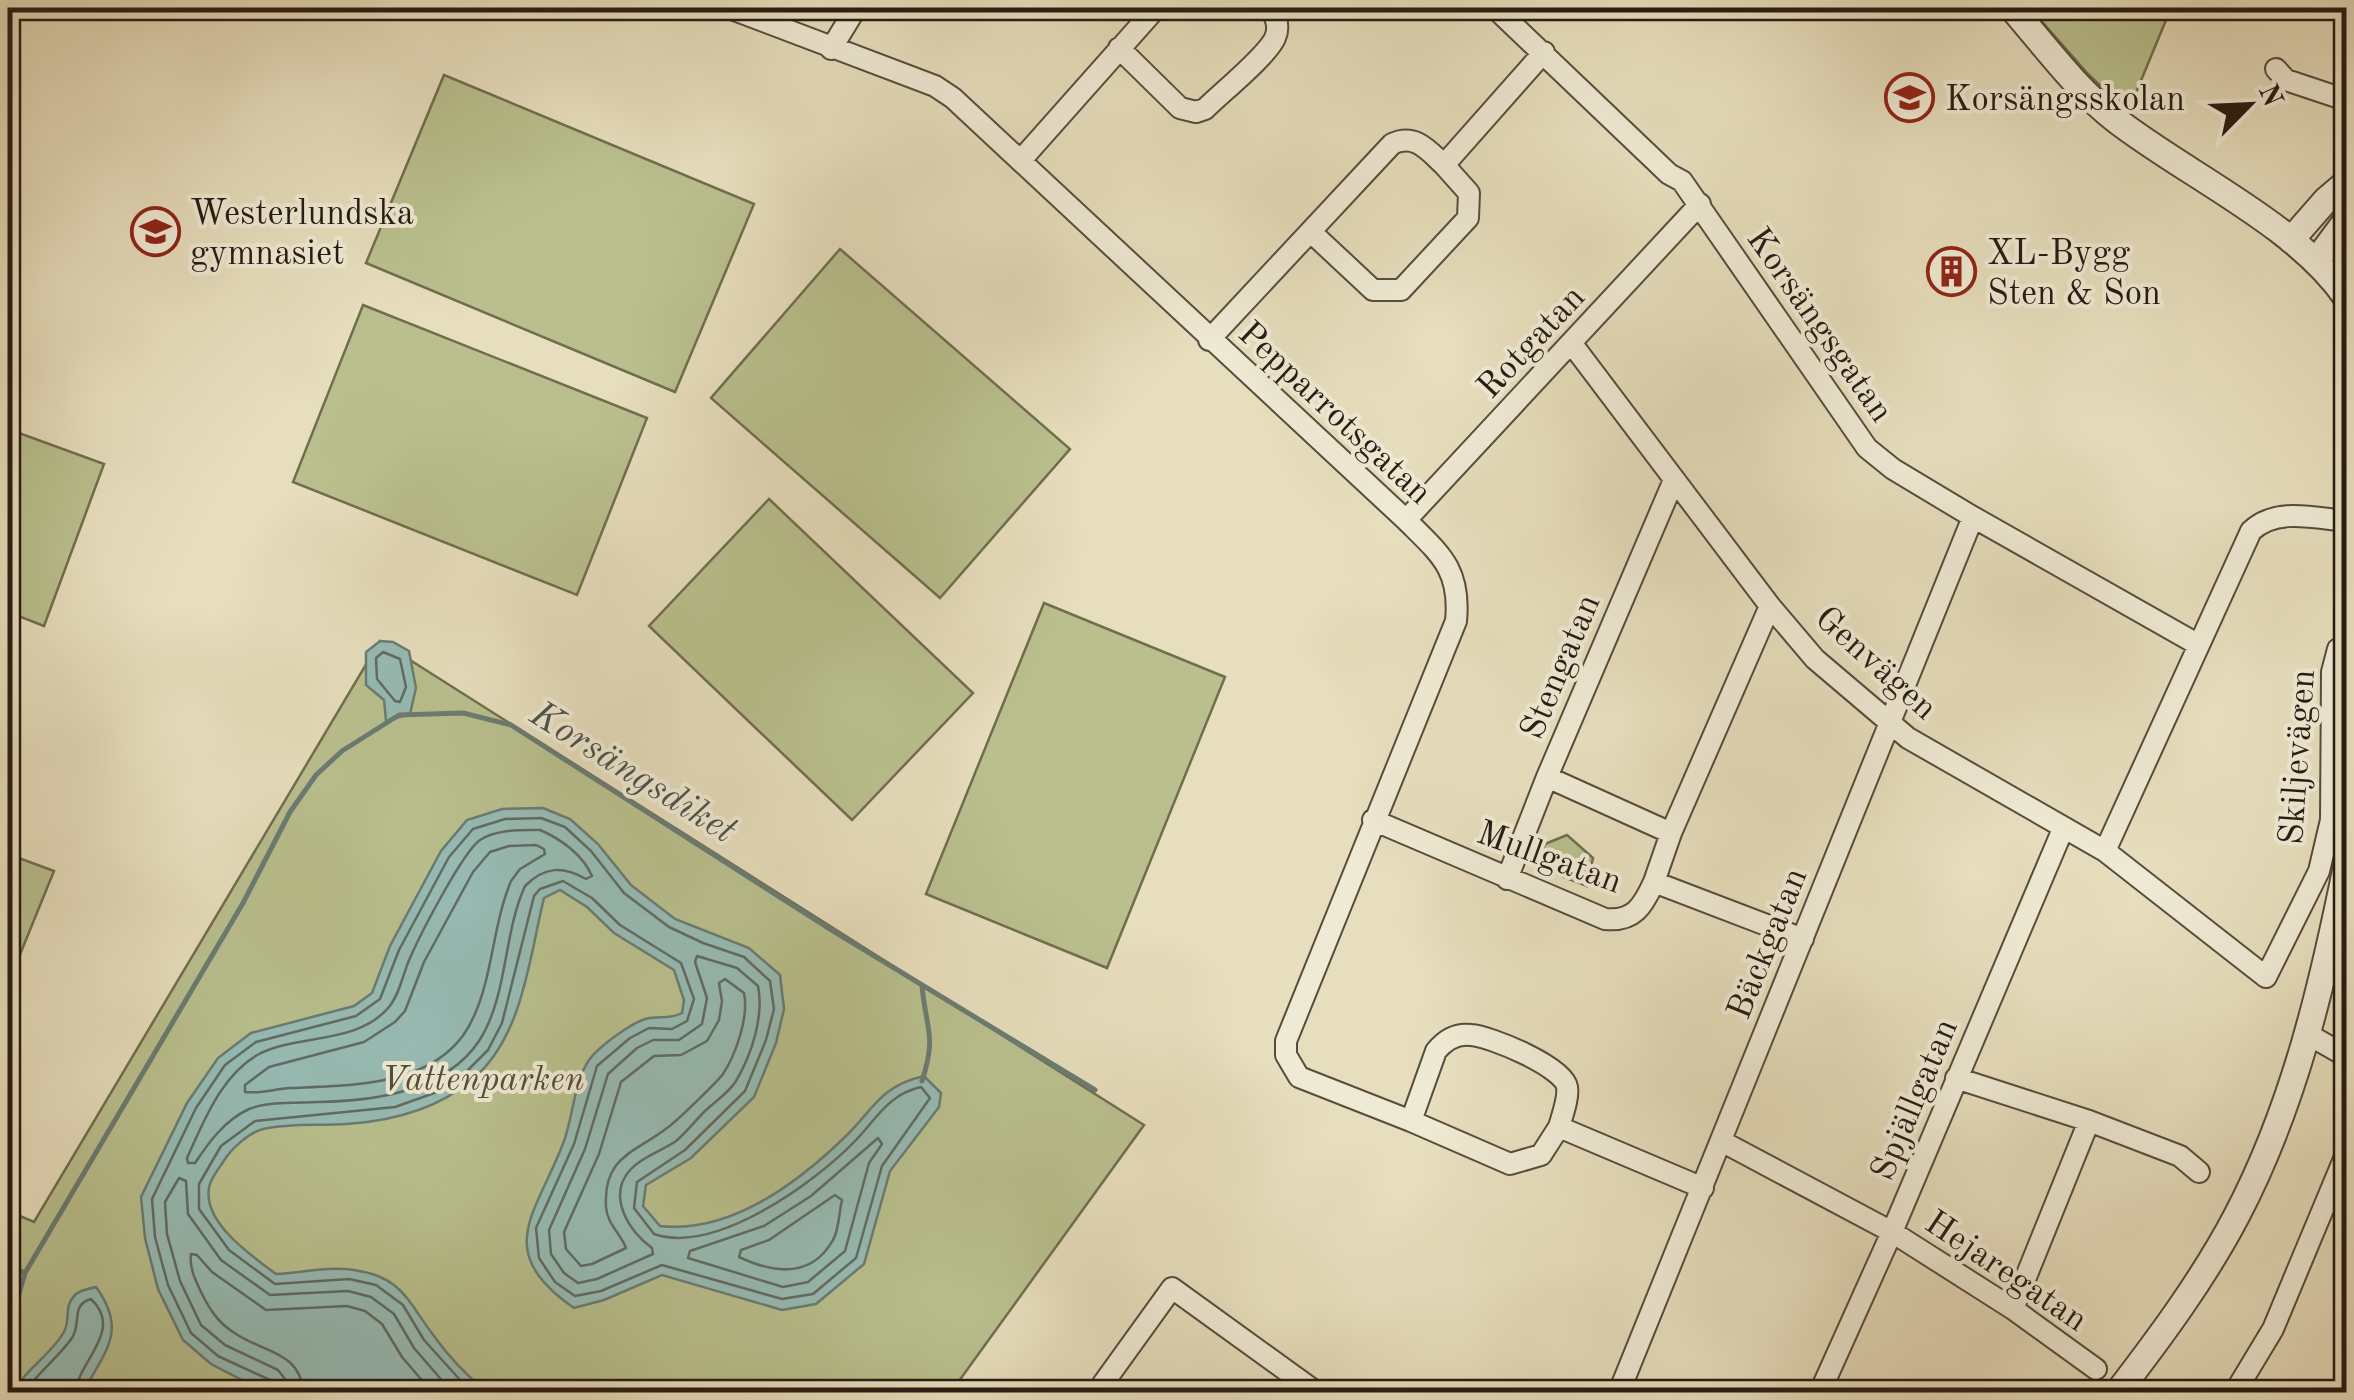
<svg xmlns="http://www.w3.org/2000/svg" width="2354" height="1400" viewBox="0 0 2354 1400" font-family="'Old Standard TT',serif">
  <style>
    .green { fill: #b9c08e; stroke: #706e50; stroke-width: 2.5 }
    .water { fill: #97bcb5; stroke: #6a7c74; stroke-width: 2.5 }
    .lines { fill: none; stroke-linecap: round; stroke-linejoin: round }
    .shore { stroke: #5f6c64; stroke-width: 2.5 }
    .stream { stroke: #6a7c74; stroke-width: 5 }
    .minor-casing { stroke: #574c3e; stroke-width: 24 }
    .tertiary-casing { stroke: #574c3e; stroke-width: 29 }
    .minor { stroke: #efead4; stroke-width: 20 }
    .tertiary { stroke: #efead4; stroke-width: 25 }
    .labels { text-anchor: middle; stroke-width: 8; stroke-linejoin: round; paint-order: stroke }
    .poi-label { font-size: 35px; fill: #271b13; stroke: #efead4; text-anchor: start }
    .street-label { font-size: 35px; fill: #271b13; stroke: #efead4 }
    .park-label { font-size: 35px; font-style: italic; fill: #534d38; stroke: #efead4 }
    .water-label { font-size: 38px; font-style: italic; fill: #4e534c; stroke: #efead4 }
  </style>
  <rect width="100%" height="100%" fill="#e7debd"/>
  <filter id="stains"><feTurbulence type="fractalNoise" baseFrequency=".002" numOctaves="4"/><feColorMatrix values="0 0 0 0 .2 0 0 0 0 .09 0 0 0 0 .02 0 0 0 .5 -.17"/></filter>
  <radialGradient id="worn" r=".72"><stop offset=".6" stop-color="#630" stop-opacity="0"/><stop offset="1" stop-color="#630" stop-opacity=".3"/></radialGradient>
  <path class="green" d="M2030,8H2171L2128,112L2088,74Z
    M444,75L754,204L675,392L366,263Z
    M840,249L1070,449L940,598L711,398Z
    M363,305L647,418L577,595L293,482Z
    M8,429L104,464L44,626L8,612Z
    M769,499L973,693L852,820L649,626Z
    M1044,603L1225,677L1107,968L926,894Z
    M380,641L1144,1125L951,1392H8V1211L34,1222Z
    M1567,835L1593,858L1587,886L1538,867L1545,844Z
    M8,854L54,871L8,984Z"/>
  <path class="water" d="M380,641L393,642L409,651L416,688L410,714L386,721L384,700L366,685V652Z
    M543,808L570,819L598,844L631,885L675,919L749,948L780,975L784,1009L776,1043L754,1097L691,1158L646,1185L643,1206L660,1226C730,1234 799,1182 847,1135C875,1107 881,1086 924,1076L941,1093L939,1107L890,1171L864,1264L816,1304L782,1310L662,1275L604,1300L574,1308C491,1250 537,1214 564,1141C573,1117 574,1082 589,1060C598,1047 630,1024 645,1019C658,1015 669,1020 682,1013L684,1000L674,970L614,933L587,907L560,890L544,898C529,959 523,1036 473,1079C438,1109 392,1121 347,1124C319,1126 290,1123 263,1129C248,1133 231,1149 223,1162C218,1170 210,1179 209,1188C203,1223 252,1256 276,1274C301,1273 329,1266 354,1270C403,1277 407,1301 434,1336C449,1357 467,1376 487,1392H279L244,1381L211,1364L183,1340L158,1289L145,1238L141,1197L187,1103L218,1058L251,1033L354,1006L372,993L390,946L441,851L467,820L502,809Z
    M96,1287C128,1331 105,1351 83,1392H14C25,1369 51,1355 64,1332C71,1319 63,1307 75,1295C80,1290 88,1289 96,1287Z"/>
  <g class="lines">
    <path class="shore" d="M383,652L400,659L406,687L400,702L395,701L377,679L376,658Z
      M540,830C561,839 583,855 592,876L586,879C563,866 545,866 525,886C503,934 508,996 479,1041C445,1092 374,1101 318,1102C297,1103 269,1101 249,1109C225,1120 209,1142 195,1163H188L187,1158C204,1121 222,1073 261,1053C301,1034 358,1044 389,1007C400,994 403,973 410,958C420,935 462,853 480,840C496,829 521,830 540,830Z
      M536,845L544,849L545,854L520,869L511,881C493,924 493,974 474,1016C444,1087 355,1085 290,1088C275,1089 259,1094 245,1092V1085L269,1067L364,1042L395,1022L405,1011L424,962L473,872L490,852L509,846Z
      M697,956L737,968L758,986C764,1016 752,1054 736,1081C729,1093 713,1103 703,1113C694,1122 686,1133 676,1141C662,1151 643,1156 631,1169C606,1195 629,1232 652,1248L653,1254L597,1279L578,1283L564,1273L551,1254L549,1230L585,1149L608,1074L637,1048L653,1040H679L702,1024L707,998L695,962Z
      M725,979L744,993C749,1017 736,1054 723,1074C718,1081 676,1122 667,1128C635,1153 603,1156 606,1207C607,1224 621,1234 626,1248L592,1264L581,1266L566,1249L564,1232L599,1154L621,1082L654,1056L681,1055L707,1041L719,1020L722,1001L719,983Z
      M878,1138L882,1144L869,1163L845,1251L808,1282L783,1287L688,1258L690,1251L764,1226L811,1196Z
      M835,1195L842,1200C839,1212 839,1230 833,1240C811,1279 773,1273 739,1257L741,1250L769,1240Z
      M25,1392C37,1373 58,1358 72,1338C82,1323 70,1305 91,1299C124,1330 79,1361 75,1392
      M275,1392L270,1380L218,1356L191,1333L168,1285L155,1237L152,1199L196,1108L225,1065L256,1042L356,1016L380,999L399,950L449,857L473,829L505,819L541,818L565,827L591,851L624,893L669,927L703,943L744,957L770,981L774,1009L766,1040L745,1091L685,1150L637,1182L634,1208L654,1234C715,1255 815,1183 856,1140C877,1118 889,1094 921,1087L930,1098L882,1166L856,1258L813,1294L782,1299L662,1265L601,1291L575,1296L555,1282L539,1258L536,1228L574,1144L597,1066L630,1038L649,1028L672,1029L687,1021L694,999L681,963L620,925L592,898L563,881L540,889L534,896L502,1023L488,1050L467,1071L440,1091L395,1107L255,1121L221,1146L199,1184V1209L229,1250L275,1284L349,1279L376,1285L403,1305L424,1340L471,1392
      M288,1392L285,1379L278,1370L225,1345L201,1325L180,1281L167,1234L165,1202L179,1178L186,1181L188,1214L221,1260L270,1295L348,1291L371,1297L394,1314L414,1348L452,1392
      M303,1392C301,1352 263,1352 236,1334C218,1323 210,1310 201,1292C195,1279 189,1267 191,1254L197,1255L212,1272L266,1310L347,1306L365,1311L382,1324L402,1357L432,1392"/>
    <path class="stream" d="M922,986C926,1030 937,1035 922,1081
      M8,1265L25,1273
      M8,1331L25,1273L243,903L290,812L316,775L342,751L399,715L463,713L511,725L825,926L1095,1090"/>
    <defs>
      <path id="minor" d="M729,8L935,86L953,98L1406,520C1440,554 1461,569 1456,621L1286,1041V1055L1299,1077L1411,1121
        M1495,8L1669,174L1682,181L1867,448L1893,469L1973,517L2197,644
        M1119,48L1180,108L1196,112L1205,109C1221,93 1267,56 1275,38C1280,26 1276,16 1269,8
        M831,49L856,8
        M2276,69L2286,80L2346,100
        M1021,160L1156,8
        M1311,232L1373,290H1401L1468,218L1469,193L1444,165L1544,52
        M1209,340L1392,144C1415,133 1428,150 1444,165
        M1572,344L1770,606L1815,659L1908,738L2105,851L2266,977L2319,871L2331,820L2332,672L2338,649
        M1406,520L1700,204
        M1547,777L1671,833
        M1373,820L1605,919C1634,922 1643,906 1654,882L1803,939
        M2105,851L2251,531C2276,507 2314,518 2346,521
        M1507,879L1547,777L1674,480
        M1654,882L1671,833L1770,606
        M2309,1035L2346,1056
        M1956,1078L2089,1121L2180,1156L2199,1172
        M1559,1127C1562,1116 1569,1098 1567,1087C1564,1067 1490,1036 1471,1035C1456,1033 1445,1040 1436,1051L1411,1121L1510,1164L1541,1155L1559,1127L1703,1188
        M1723,1142L1892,1232L2013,1309L2096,1369
        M2013,1309L2089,1121
        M1097,1392L1172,1288L1316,1392
        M1619,1392L1973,517
        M1820,1392L1892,1232L2063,829
        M2235,1392L2273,1329L2346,1154"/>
      <path id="tertiary" d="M2012,8C2045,46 2076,89 2116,120C2187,175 2297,225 2346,297
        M2291,240L2326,200L2346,183
        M2317,260L2346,221
        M2118,1392C2161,1336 2204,1278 2237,1215C2294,1106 2322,987 2346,868"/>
    </defs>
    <use href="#minor" class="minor-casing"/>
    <use href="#tertiary" class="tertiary-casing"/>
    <use href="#minor" class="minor"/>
    <use href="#tertiary" class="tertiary"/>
  </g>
  <defs>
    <symbol id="school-ring" viewBox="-11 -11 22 22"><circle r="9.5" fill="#efead4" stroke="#8f2418" stroke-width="1.5"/><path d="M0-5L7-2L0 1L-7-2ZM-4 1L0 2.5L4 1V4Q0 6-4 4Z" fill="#8f2418"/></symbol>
    <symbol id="building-ring" viewBox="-11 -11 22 22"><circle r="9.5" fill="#efead4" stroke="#8f2418" stroke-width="1.5"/><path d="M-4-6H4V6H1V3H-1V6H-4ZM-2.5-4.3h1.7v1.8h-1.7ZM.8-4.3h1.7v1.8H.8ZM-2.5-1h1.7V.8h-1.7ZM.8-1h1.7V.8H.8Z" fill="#8f2418"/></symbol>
  </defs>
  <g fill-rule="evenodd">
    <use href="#school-ring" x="1882" y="70" width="55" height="55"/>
    <use href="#school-ring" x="128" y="204" width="55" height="55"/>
    <use href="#building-ring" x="1924" y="244" width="55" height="55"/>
  </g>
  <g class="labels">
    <g class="poi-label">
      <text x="1945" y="110">Korsängsskolan</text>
      <text x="190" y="224">Westerlundska<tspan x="190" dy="40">gymnasiet</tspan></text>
      <text x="1987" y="264">XL-Bygg<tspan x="1987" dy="40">Sten &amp; Son</tspan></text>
    </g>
    <g class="street-label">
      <text transform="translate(1821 324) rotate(55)" y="12">Korsängsgatan</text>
      <text transform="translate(1530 341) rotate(-47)" y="12">Rotgatan</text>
      <text transform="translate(1336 412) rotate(43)" y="12">Pepparrotsgatan</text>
      <text transform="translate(1877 662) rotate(42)" y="12">Genvägen</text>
      <text transform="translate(1559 666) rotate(-67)" y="12">Stengatan</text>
      <text transform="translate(2296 757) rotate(-86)" y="12">Skiljevägen</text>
      <text transform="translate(1550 856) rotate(20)" y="12">Mullgatan</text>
      <text transform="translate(1766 943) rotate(-68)" y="12">Bäckgatan</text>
      <text transform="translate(1913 1099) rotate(-67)" y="12">Spjällgatan</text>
      <text transform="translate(2007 1270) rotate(34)" y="12">Hejaregatan</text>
    </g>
    <g class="park-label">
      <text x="483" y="1090">Vattenparken</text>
    </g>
    <g class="water-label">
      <text transform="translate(634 771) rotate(32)" y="13">Korsängsdiket</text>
    </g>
  </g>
  <rect width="2354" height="1400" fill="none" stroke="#e7debd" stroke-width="40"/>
  <rect x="10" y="10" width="2334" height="1380" fill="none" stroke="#271b13" stroke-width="5"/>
  <rect x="20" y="20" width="2314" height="1360" fill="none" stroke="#271b13" stroke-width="2.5"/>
  <g transform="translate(2249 105) rotate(66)" stroke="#efead4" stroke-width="8" paint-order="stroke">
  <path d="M0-8L18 38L0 25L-18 38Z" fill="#271b13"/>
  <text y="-15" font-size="28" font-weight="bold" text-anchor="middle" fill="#271b13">N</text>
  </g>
  <rect width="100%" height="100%" filter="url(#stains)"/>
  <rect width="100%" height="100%" fill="url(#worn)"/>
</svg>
